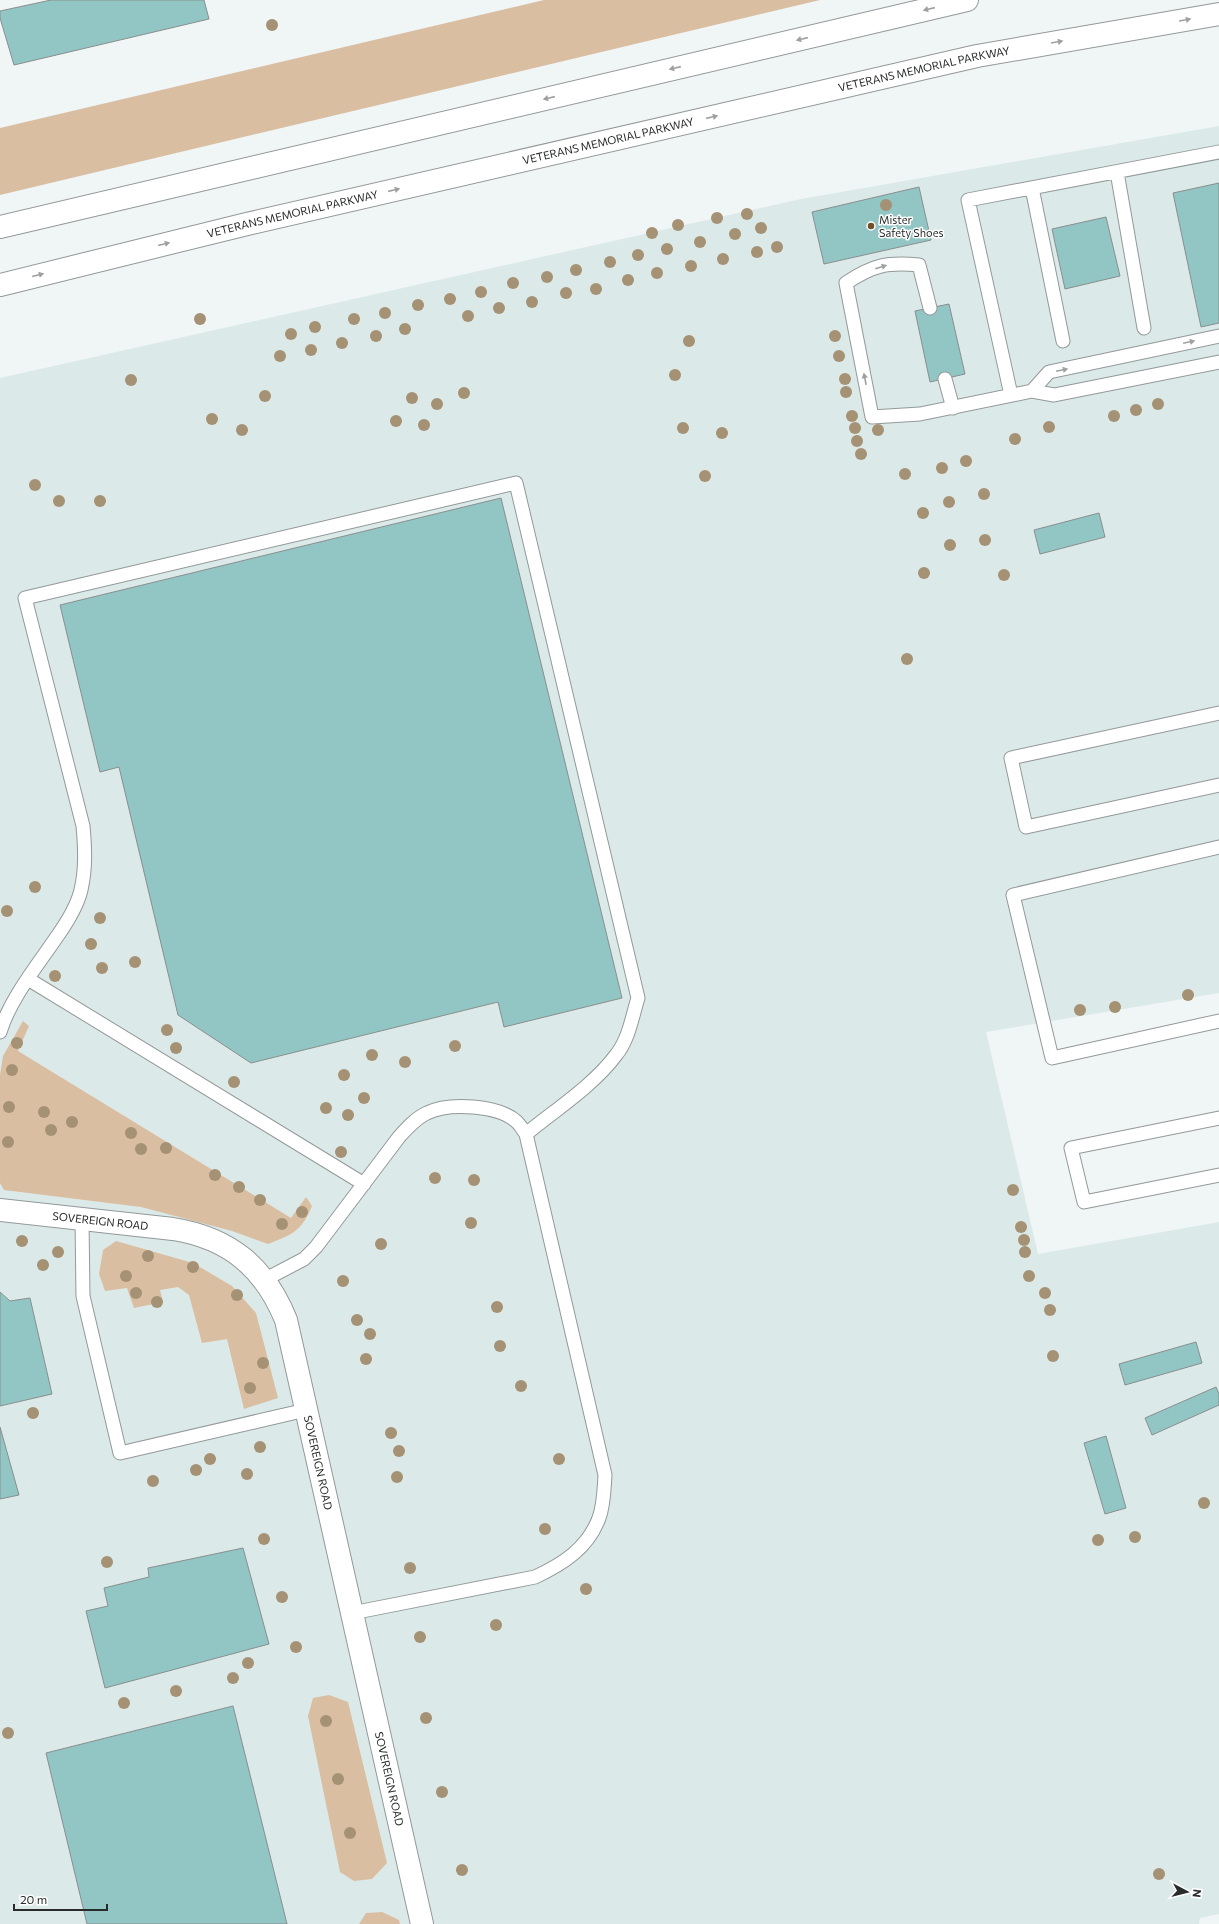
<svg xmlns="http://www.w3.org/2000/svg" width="1219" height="1924" viewBox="0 0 1219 1924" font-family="Commissioner,sans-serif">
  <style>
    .built { fill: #dbeae9 }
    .green { fill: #d9bea2 }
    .building { fill: #92c6c4; stroke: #898e8e }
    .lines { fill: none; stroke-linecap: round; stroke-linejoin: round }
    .lane-casing { stroke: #939898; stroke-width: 15 }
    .street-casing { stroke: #939898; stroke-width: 24 }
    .highway-casing { stroke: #939898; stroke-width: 24 }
    .lane { stroke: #fff; stroke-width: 13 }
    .street { stroke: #fff; stroke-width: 22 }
    .highway { stroke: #fff; stroke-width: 22 }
    .tree { fill: #a59173 }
    .oneway { fill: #9fa0a0 }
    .poi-dot { fill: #724f28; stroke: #fff; stroke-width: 1.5 }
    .labels { text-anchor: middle; stroke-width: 3; stroke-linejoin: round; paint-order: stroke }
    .street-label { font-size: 11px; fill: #292b2b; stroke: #fff }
    .poi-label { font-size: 11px; fill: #292b2b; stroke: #fff; text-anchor: start }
  </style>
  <rect width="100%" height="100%" fill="#f0f5f5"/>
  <path class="built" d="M1219,126V993L986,1032L1038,1254L1219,1222V1914L1200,1918L1199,1924H0V378L801,199Z"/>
  <path class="green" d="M544,0H820L0,195V128Z
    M23,1021L29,1026L18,1051L291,1218L306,1197L312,1206C301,1232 293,1234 268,1244L232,1231L141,1207L4,1190L0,1183V1075L3,1056Z
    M116,1241L193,1263L232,1286L256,1313L278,1398L244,1409L227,1339L202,1343L189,1295L178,1287L160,1290L163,1302L134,1308L127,1288L105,1291L99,1274L103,1250Z
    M329,1695L348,1702L387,1863L372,1879L354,1881L340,1872L308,1716L313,1698Z
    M382,1912L399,1920L400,1924H359L366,1913Z"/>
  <path class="building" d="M51,0H204L209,19L14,65L0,18V11Z
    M1219,183V323L1201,327L1173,193Z
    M919,187L931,240L824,264L812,212Z
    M1106,217L1120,276L1065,289L1052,229Z
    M949,304L965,374L930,382L915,311Z
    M501,498L622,998L504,1027L498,1002L251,1063L178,1015L119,767L100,772L60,605Z
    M1099,513L1105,537L1040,554L1034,530Z
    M0,1292L10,1301L30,1298L52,1394L0,1406Z
    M1196,1342L1202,1363L1125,1385L1119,1364Z
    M1216,1387L1219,1394V1405L1152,1435L1145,1418Z
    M0,1427L19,1495L0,1499Z
    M1106,1436L1126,1508L1105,1514L1084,1443Z
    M243,1548L269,1644L105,1688L86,1611L108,1606L104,1588L149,1577L148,1568Z
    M233,1706L287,1924H87L46,1753Z"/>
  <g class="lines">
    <defs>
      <path id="lane" d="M1117,172L1144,328
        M1032,188L1063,341
        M930,308L919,265C887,262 873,265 846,283L872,417L920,414L1032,391L1054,395L1219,362
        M945,379L953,408
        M1032,391L1049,372L1219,336
        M1011,395L968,200L1219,152
        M1219,713L1011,758L1026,827L1219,785
        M1219,847L1013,895L1052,1058L1219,1021
        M28,979L364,1184
        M0,1032C10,999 37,966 56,938C66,924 77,907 81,890C86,868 85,848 83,826L25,598L516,483L638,998C632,1017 629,1039 616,1055C594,1085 555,1110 526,1134
        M1219,1118L1071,1148L1084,1202L1219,1175
        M82,1219L83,1296L120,1453L306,1410
        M264,1280L304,1259L316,1247L399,1137C407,1128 416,1118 427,1113C449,1102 499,1105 517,1122C520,1125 523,1130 526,1134L605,1475C604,1489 604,1505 599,1518C588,1548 563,1564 535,1577L352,1613"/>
      <g id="street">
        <path id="s1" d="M0,1210L173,1229C230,1238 265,1268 286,1320L422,1924"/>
      </g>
      <g id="highway">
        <path d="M0,227L967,0"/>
        <path id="s2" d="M0,285L247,224L977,56L1219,14"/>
      </g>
    </defs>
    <use href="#lane" class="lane-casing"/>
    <use href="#street" class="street-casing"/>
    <use href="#highway" class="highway-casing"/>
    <use href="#lane" class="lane"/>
    <use href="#street" class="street"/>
    <use href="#highway" class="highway"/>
  </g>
  <g class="tree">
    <circle cx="272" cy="25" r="6"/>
    <circle cx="886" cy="205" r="6"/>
    <circle cx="747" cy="214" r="6"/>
    <circle cx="717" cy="218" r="6"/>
    <circle cx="678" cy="225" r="6"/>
    <circle cx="761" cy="228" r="6"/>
    <circle cx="652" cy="233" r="6"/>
    <circle cx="735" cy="234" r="6"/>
    <circle cx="700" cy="242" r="6"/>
    <circle cx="777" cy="247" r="6"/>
    <circle cx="667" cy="249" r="6"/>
    <circle cx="757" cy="252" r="6"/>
    <circle cx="638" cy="255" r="6"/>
    <circle cx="723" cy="259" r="6"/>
    <circle cx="610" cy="262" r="6"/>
    <circle cx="691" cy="266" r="6"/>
    <circle cx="576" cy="270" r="6"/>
    <circle cx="657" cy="273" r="6"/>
    <circle cx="547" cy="277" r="6"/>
    <circle cx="628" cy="280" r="6"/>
    <circle cx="513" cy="283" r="6"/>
    <circle cx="596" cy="289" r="6"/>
    <circle cx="481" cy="292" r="6"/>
    <circle cx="566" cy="293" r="6"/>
    <circle cx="450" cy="299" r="6"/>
    <circle cx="532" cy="302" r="6"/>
    <circle cx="418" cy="305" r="6"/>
    <circle cx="499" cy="308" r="6"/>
    <circle cx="385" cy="313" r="6"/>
    <circle cx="468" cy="316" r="6"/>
    <circle cx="200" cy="319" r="6"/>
    <circle cx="354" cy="319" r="6"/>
    <circle cx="315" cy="327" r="6"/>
    <circle cx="405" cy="329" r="6"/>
    <circle cx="291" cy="334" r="6"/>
    <circle cx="376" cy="336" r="6"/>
    <circle cx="835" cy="336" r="6"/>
    <circle cx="689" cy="341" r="6"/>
    <circle cx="342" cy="343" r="6"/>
    <circle cx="311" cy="350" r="6"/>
    <circle cx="280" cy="356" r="6"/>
    <circle cx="839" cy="356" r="6"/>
    <circle cx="675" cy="375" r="6"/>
    <circle cx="845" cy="379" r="6"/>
    <circle cx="131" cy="380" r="6"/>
    <circle cx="846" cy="392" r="6"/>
    <circle cx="464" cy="393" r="6"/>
    <circle cx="265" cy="396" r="6"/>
    <circle cx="412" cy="398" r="6"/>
    <circle cx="437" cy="404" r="6"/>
    <circle cx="1158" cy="404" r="6"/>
    <circle cx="1136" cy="410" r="6"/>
    <circle cx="852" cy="416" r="6"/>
    <circle cx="1114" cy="416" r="6"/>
    <circle cx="212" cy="419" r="6"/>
    <circle cx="396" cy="421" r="6"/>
    <circle cx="424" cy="425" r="6"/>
    <circle cx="1049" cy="427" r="6"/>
    <circle cx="683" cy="428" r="6"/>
    <circle cx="855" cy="428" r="6"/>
    <circle cx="242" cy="430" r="6"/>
    <circle cx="878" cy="430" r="6"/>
    <circle cx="722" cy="433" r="6"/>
    <circle cx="1015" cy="439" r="6"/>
    <circle cx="857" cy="441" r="6"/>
    <circle cx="861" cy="454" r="6"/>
    <circle cx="966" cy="461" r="6"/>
    <circle cx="942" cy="468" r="6"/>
    <circle cx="905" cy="474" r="6"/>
    <circle cx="705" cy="476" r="6"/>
    <circle cx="35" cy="485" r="6"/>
    <circle cx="984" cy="494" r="6"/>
    <circle cx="59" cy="501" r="6"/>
    <circle cx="100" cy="501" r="6"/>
    <circle cx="949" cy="502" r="6"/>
    <circle cx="923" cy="513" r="6"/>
    <circle cx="985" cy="540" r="6"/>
    <circle cx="950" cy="545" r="6"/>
    <circle cx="924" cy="573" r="6"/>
    <circle cx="1004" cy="575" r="6"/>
    <circle cx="907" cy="659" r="6"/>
    <circle cx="35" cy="887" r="6"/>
    <circle cx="7" cy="911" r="6"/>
    <circle cx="100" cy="918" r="6"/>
    <circle cx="91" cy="944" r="6"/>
    <circle cx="135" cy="962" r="6"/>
    <circle cx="102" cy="968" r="6"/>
    <circle cx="55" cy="976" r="6"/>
    <circle cx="1188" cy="995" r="6"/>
    <circle cx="1115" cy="1007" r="6"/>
    <circle cx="1080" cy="1010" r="6"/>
    <circle cx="167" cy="1030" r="6"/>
    <circle cx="17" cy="1043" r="6"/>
    <circle cx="455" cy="1046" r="6"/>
    <circle cx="176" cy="1048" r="6"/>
    <circle cx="372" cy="1055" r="6"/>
    <circle cx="405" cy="1062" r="6"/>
    <circle cx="12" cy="1070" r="6"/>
    <circle cx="344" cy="1075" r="6"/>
    <circle cx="234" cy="1082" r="6"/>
    <circle cx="364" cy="1098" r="6"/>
    <circle cx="9" cy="1107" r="6"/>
    <circle cx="326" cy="1108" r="6"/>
    <circle cx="44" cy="1112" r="6"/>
    <circle cx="348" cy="1115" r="6"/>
    <circle cx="72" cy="1122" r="6"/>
    <circle cx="51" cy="1130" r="6"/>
    <circle cx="131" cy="1133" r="6"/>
    <circle cx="8" cy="1142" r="6"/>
    <circle cx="166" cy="1148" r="6"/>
    <circle cx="141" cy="1149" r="6"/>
    <circle cx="341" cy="1152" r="6"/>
    <circle cx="215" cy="1175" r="6"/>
    <circle cx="435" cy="1178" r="6"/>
    <circle cx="474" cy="1180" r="6"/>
    <circle cx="239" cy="1187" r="6"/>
    <circle cx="1013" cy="1190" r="6"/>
    <circle cx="260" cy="1200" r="6"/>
    <circle cx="302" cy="1212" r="6"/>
    <circle cx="471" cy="1223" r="6"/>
    <circle cx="282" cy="1224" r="6"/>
    <circle cx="1021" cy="1227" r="6"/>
    <circle cx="1024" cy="1240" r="6"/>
    <circle cx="22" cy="1241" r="6"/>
    <circle cx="381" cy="1244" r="6"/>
    <circle cx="58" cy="1252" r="6"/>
    <circle cx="1025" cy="1252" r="6"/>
    <circle cx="148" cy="1256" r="6"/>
    <circle cx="43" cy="1265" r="6"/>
    <circle cx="193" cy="1267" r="6"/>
    <circle cx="126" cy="1276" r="6"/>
    <circle cx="1029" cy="1276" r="6"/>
    <circle cx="343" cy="1281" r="6"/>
    <circle cx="136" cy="1293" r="6"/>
    <circle cx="1045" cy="1293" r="6"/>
    <circle cx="237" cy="1295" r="6"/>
    <circle cx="157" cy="1302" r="6"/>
    <circle cx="497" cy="1307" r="6"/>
    <circle cx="1050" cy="1310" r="6"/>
    <circle cx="357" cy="1320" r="6"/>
    <circle cx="370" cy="1334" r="6"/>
    <circle cx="500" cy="1346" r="6"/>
    <circle cx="1053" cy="1356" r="6"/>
    <circle cx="366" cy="1359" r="6"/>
    <circle cx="263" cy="1363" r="6"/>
    <circle cx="521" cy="1386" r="6"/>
    <circle cx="250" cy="1388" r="6"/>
    <circle cx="33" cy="1413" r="6"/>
    <circle cx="391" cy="1433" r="6"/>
    <circle cx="260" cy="1447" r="6"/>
    <circle cx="399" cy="1451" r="6"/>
    <circle cx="210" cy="1459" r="6"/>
    <circle cx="559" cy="1459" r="6"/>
    <circle cx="196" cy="1470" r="6"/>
    <circle cx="247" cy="1474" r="6"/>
    <circle cx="397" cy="1477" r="6"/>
    <circle cx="153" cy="1481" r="6"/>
    <circle cx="1204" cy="1503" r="6"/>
    <circle cx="545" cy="1529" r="6"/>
    <circle cx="1135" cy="1537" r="6"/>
    <circle cx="264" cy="1539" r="6"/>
    <circle cx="1098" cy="1540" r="6"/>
    <circle cx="107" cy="1562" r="6"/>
    <circle cx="410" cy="1568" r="6"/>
    <circle cx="586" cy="1589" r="6"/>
    <circle cx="282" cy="1597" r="6"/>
    <circle cx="496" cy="1625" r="6"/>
    <circle cx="420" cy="1637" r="6"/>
    <circle cx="296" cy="1647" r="6"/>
    <circle cx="248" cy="1663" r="6"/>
    <circle cx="233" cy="1678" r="6"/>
    <circle cx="176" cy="1691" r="6"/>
    <circle cx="124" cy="1703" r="6"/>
    <circle cx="426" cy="1718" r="6"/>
    <circle cx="326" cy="1721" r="6"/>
    <circle cx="8" cy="1733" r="6"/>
    <circle cx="338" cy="1779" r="6"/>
    <circle cx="442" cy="1792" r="6"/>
    <circle cx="350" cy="1833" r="6"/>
    <circle cx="462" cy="1870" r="6"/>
    <circle cx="1159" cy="1874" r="6"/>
  </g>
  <defs><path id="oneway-solid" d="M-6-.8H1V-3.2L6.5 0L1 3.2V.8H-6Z"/></defs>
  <g class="oneway">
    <use href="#oneway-solid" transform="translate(929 9) rotate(167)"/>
    <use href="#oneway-solid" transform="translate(1185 20) rotate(-10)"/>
    <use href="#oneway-solid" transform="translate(802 39) rotate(167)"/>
    <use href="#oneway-solid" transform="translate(1057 42) rotate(-10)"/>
    <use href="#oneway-solid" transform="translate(675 68) rotate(167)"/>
    <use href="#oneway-solid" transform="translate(549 98) rotate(167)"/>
    <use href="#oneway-solid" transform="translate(712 117) rotate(-13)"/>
    <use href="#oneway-solid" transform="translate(394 190) rotate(-13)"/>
    <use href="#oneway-solid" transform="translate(164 244) rotate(-14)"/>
    <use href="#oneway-solid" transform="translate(881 267) rotate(-18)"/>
    <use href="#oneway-solid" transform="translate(38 275) rotate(-14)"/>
    <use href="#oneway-solid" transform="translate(1189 342) rotate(-12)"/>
    <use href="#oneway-solid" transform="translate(1062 370) rotate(-12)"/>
    <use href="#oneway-solid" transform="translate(865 379) rotate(-101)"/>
  </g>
  <circle class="poi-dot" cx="871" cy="226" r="4"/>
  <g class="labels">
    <g class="street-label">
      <text dy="4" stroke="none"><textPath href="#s2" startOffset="949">VETERANS MEMORIAL PARKWAY</textPath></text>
      <text dy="4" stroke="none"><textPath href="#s2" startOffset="625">VETERANS MEMORIAL PARKWAY</textPath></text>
      <text dy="4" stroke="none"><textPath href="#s2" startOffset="301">VETERANS MEMORIAL PARKWAY</textPath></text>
      <text dy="4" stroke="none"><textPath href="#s1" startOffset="101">SOVEREIGN ROAD</textPath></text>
      <text dy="4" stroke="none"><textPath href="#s1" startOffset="473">SOVEREIGN ROAD</textPath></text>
      <text dy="4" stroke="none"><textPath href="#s1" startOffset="797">SOVEREIGN ROAD</textPath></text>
    </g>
    <g class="poi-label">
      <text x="879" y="224">Mister<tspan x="879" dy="13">Safety Shoes</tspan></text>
    </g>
  </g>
  <g transform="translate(1187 1892) rotate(97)" stroke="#ffffff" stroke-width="3" paint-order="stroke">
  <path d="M0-3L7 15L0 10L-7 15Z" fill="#292b2b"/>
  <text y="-6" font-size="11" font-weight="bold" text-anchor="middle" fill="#292b2b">N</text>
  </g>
  <path d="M14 1904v6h93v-6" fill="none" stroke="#292b2b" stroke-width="2"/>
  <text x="20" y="1904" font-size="12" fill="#292b2b" stroke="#ffffff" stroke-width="3" paint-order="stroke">20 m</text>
</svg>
